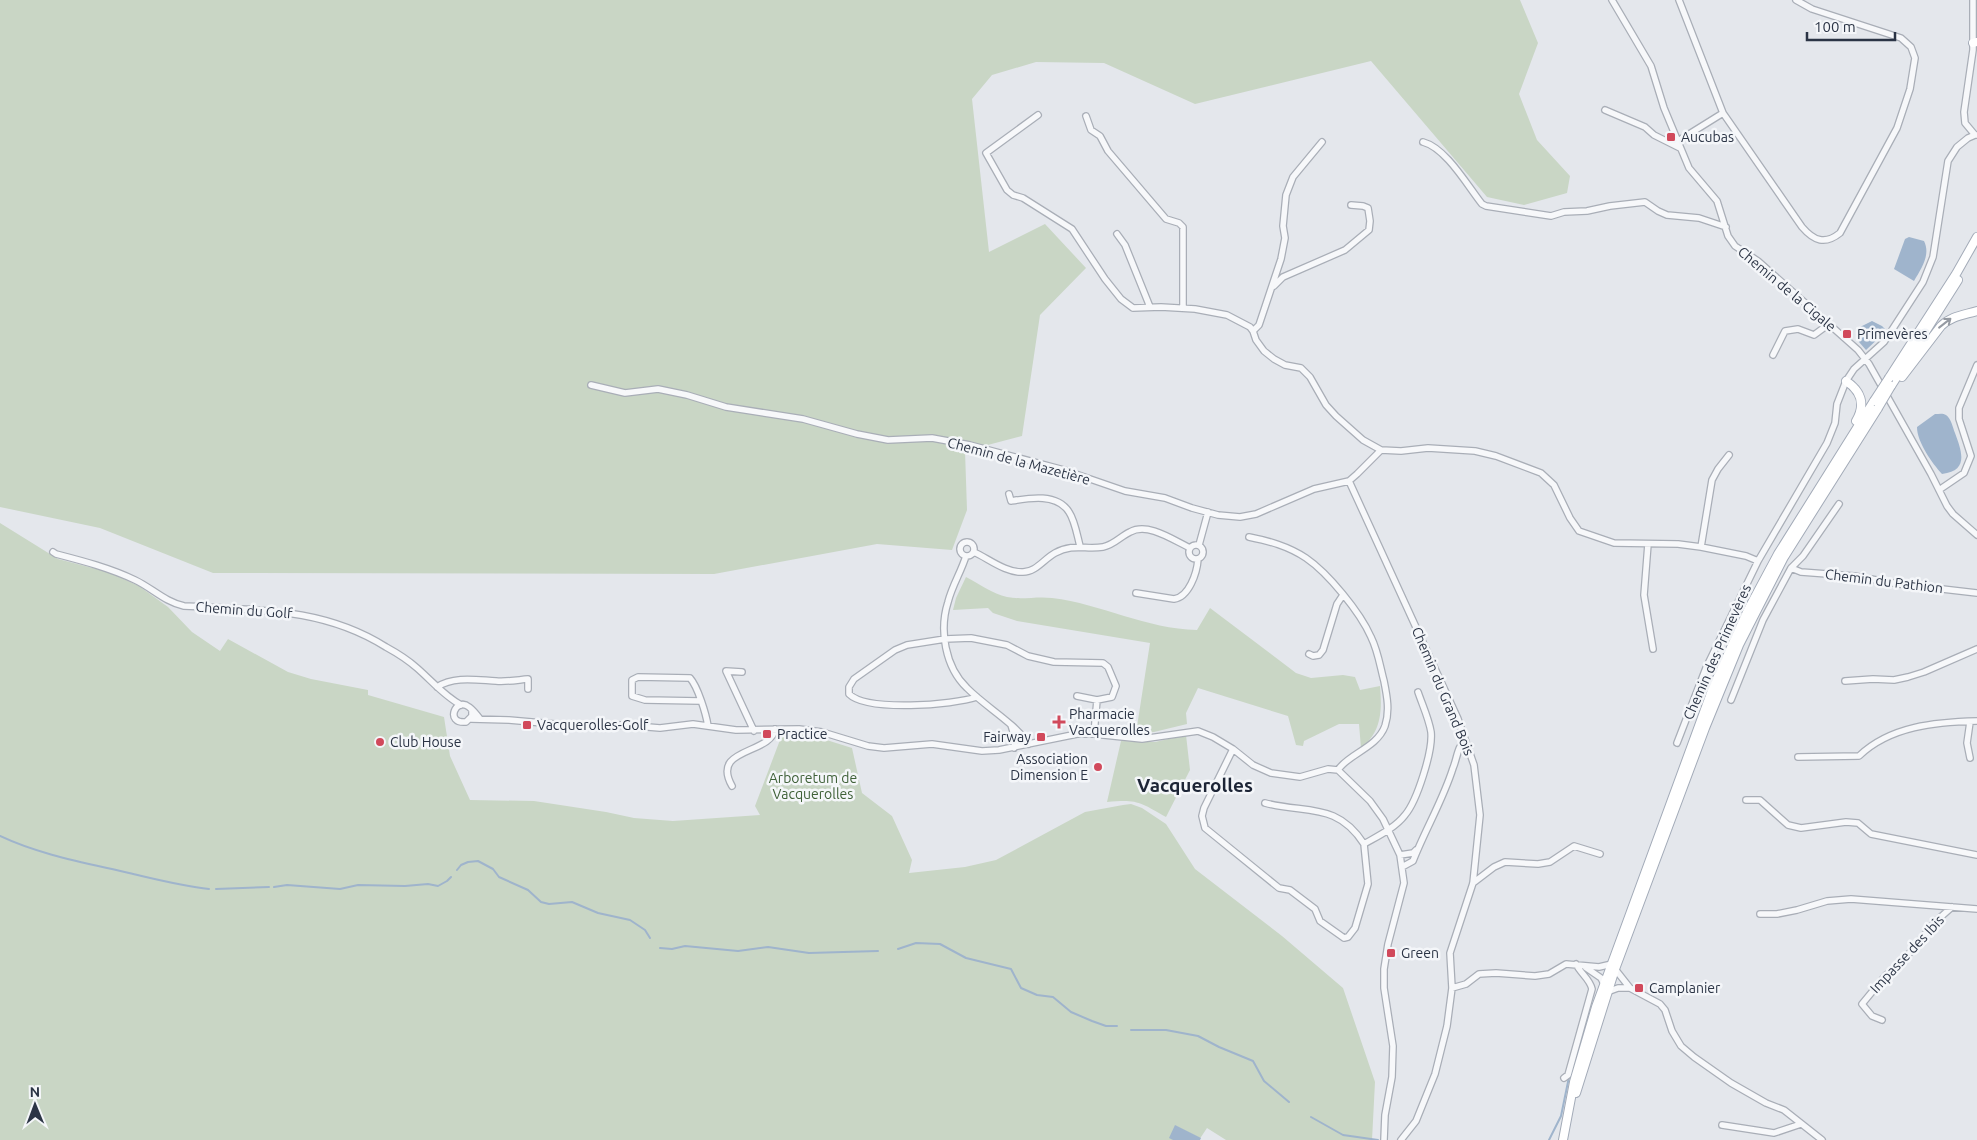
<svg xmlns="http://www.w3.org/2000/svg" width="1977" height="1140" viewBox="0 0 1977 1140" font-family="Ubuntu,sans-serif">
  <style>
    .green { fill: #c9d6c5 }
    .water { fill: #9fb4cc }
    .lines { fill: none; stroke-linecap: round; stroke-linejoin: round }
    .stream { stroke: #9fb4cc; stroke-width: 2 }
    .minor-casing { stroke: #a9aeb7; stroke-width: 8 }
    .major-casing { stroke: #a3abb8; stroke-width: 10 }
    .minor { stroke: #f7f8fa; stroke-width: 5.5 }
    .major { stroke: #fff; stroke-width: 8 }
    .major-bridge-casing { stroke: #a3abb8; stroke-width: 10; stroke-linecap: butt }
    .major-bridge { stroke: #fff; stroke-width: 8 }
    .oneway { stroke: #959aa2 }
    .poi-dot { fill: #d1495b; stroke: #f4f6f9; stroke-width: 2 }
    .labels { text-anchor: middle; stroke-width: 5; stroke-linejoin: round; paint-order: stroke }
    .poi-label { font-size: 14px; fill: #2b3445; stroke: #f4f6f9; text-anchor: start }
    .street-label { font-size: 14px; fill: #2b3445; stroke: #f4f6f9 }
    .park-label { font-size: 14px; fill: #3f6138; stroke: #f4f6f9 }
    .district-label { font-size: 19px; font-weight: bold; fill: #1d2536; stroke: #f4f6f9 }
  </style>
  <rect width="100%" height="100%" fill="#e4e7ec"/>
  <path class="green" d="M0,0H1520L1538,43L1519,94L1537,140L1570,176L1567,193L1524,205L1487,197L1371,61L1195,104L1104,63L1036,62L992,75L972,99L989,252L1045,224L1086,268L1040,315L1022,436L965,451L967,510L952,550L877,544L714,574L213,573L100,528L0,507Z
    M0,523L58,559L108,572L139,586L168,607L192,632L220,651L228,639L288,672L311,679L368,690V695L444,717L450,756L470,800L534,801L606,812L634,818L673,821L760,815L755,806L783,732H801L852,748L862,793L892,816L912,860L909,873L965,867L996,860L1085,812L1123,805L1131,804L1142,808L1166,824L1195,869L1282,936L1343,988L1375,1082L1372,1140H1226L1207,1128L1199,1140H0Z
    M966,577C978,583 993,594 1007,597C1022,600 1037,596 1052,598C1102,604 1146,629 1197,630L1210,608L1296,673L1311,678L1343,675L1355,677L1360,690L1380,686C1382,710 1382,732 1361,748L1359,724H1339L1304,741L1303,746L1296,745L1288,716L1198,688L1186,713L1187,724L1154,732L1136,733L1150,643L1017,621L993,613L988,608L953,610L956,598Z
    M1186,735L1190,770L1166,817C1140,802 1137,799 1107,802L1121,741L1155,742Z"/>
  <path class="water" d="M1909,237L1924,241C1931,255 1921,269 1914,281L1894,269L1905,239Z
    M1872,321L1882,326L1885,329L1882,335L1866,350L1859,342L1857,334L1860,327Z
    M1935,414C1939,414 1943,413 1946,415C1951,418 1953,428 1955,433C1962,452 1969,471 1942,474C1932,463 1917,442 1917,427Z
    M1175,1125L1201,1138L1200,1140H1173L1169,1138Z"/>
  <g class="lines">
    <path class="stream" d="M0,836C40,855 86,863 129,873C155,879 182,886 209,889
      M457,870L461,865L468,862L478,861L493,869L499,877L528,890L541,902L549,904L572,902L598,913L630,920L645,930L650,938
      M274,887L287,885L340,889L358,885L405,886L428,884L438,886L447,881L451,877
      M216,889L269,887
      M660,948L672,949L685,946L738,951L768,947L809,953L878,951
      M898,949L916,943L940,944L966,958L1011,969L1021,988L1037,995L1053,997L1071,1012L1092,1021L1106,1026H1117
      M1131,1030H1166L1198,1036L1219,1047L1253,1061L1264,1081L1289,1102
      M1311,1117L1343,1135L1378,1140
      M1549,1140L1561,1116L1569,1077"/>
    <defs>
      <path id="minor" d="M1612,0L1651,66L1664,108L1689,168L1717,201L1728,236L1735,246L1758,261L1858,350L1869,364L1931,474L1947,506L1953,514L1977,535
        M1679,0L1723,113L1802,227C1814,241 1825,245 1840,233L1897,128L1910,89L1915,58L1911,47L1901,38L1812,9L1796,0
        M1973,0V50L1964,112L1965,123L1975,135H1977
        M1605,110L1645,127L1654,135L1680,148
        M1038,115L986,153L1007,190L1013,195L1023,198L1072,229L1105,279L1121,299L1133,308L1161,307L1195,309L1227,315L1250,327L1253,331L1256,340L1264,351L1274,359L1285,365L1301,368L1310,377L1326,405L1336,416L1363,440L1381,450
        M1086,116L1091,130L1100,136L1108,151L1166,219L1179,223L1183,227V308
        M1678,141L1723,113
        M1423,142C1446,148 1467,185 1482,204L1486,206L1551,216L1564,212L1587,211L1610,206L1645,202L1658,211L1667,215L1699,218L1726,227
        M1117,234L1125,245L1150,307
        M1274,286L1283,277L1345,250L1369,230L1370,221L1368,208L1363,206L1351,205
        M1253,331L1259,325L1281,259L1285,238L1283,226L1286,195L1293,177L1322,142
        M1773,355L1785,331L1798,329L1814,335L1829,324
        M591,385L625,393L658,389L687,395L726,407L803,419L857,434L888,440L932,438L970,445L1064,470L1125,491L1165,498L1192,508L1218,515L1240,517L1256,514L1314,489L1349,481L1357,474L1381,450L1401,451L1428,448L1475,451L1496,456L1541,473L1554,485L1570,518L1579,531L1614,543L1678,544L1701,547L1746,556L1758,561
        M1349,481L1458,719L1474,765L1480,815L1473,883L1450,953L1452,988L1447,1026L1435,1074L1416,1121L1401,1140
        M1939,490L1964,473L1971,456L1959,419V408L1977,365
        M1009,494L1011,501C1029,498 1057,493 1069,512C1075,521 1077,535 1080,546
        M1249,537C1269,541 1288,546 1306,558C1328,573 1360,612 1371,637C1378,651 1380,666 1384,681C1387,696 1390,711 1385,726C1377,748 1348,754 1338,770
        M960 549a7 7 0 1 1 14 0a7 7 0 1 1-14 0Z
        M1648,544L1644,595L1653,649
        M1189 552a7 7 0 1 1 14 0a7 7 0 1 1-14 0Z
        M1199,545L1208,512
        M1701,547L1712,480L1718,469L1729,455
        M53,552L56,554C83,561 110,568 135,580C152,588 165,602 184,606C255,610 323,607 386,647C397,653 408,660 417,668C432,681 444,696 461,705
        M974,552C989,559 1006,573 1023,572C1036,572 1044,559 1055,553C1073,543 1086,550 1103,547C1114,545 1121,536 1130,532C1148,522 1173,540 1190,548
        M966,556C961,572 952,586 948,602C939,630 945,667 967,688C987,708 1012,721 1029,744
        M1791,568L1801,572L1854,576L1899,584L1977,593
        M1136,593L1174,599C1189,597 1197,573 1198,559
        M1309,654L1313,656L1319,655L1323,650L1337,604L1343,595
        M742,672L726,671L754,731
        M1845,681L1873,679L1894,680L1908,677L1924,672L1977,649
        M437,687C454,676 476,680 496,681C506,682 517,680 528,679V689
        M1077,696L1097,700L1094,734
        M977,697C953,705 867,712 849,694V687L854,679L895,650L907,645L945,639L971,638L1007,645L1028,656L1054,662L1103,663L1108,667L1116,686L1112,697L1097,700
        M1731,700L1763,620L1791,568L1803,556L1839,504
        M700,701L645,700L632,696V680L638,677L690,678C698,687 706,714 708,726
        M472,710V716L466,722C444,724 456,696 469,707C473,710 477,715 480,719
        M471,719L509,720L577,726L624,725L660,728L693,724L736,730L799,729L822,732L868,746L884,748L932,744L982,751L999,750L1077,734H1094L1142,739L1198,731L1213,737L1233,749L1253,765L1271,773L1300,777L1328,769L1338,770L1370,801L1383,819L1400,855L1404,883L1388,944L1384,969V988L1393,1046L1392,1077L1385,1115L1384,1140
        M1970,722L1967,743L1970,758
        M1011,725L1015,738L1014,748
        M1677,743L1706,668L1758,561L1827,443L1835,423L1837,404L1846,381L1854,369L1884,342L1890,333L1923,282L1933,257L1948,161L1957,147L1968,138L1975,135
        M1233,749L1204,808L1202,816L1205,828L1279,888L1290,890L1315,909L1320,921L1344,938L1348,937L1355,928L1368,884L1364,844C1378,836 1395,828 1405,815C1417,801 1433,751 1431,732C1429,719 1422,704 1418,692
        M1798,757L1859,756C1890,726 1936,722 1977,721
        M732,786C710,747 771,755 775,729
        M1746,800H1760L1788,825L1801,828L1846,822L1858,823L1871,834L1977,855
        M1265,803C1307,814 1337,802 1364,844
        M1400,855L1413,853L1416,850
        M1402,867L1413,861C1425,830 1443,800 1453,768C1457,759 1457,747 1465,740
        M1473,883L1494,867L1505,862L1538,864L1550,862L1574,846L1600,854
        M1760,914H1777L1797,910L1827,901L1851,899L1977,909
        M1585,967L1601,978L1604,984
        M1615,969L1630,988L1660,1004L1665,1010L1672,1031L1681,1046L1694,1057L1731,1083L1766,1103L1784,1110L1822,1140
        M1452,988L1466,984L1479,974L1496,973L1535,976L1549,974L1566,964L1599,967L1612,964
        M1607,992L1618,988H1630
        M1882,1020L1872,1016L1862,1004L1886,975L1898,967L1935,922L1952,907
        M1564,1078L1568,1075L1592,989C1590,979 1580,973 1576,964
        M1722,1125L1774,1133L1801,1124"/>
      <path id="major" d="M1973,43L1977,42
        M1902,377L1941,326C1951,316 1964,315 1977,311
        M1889,378L1956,274L1977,237
        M1846,381C1861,391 1866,404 1856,421
        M1891,386L1958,280
        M1576,1093L1615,969L1705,728L1739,645L1784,557L1878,408
        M1563,1140L1574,1082L1596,1007L1714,685L1748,610L1778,554L1874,401"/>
    </defs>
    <use href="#minor" class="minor-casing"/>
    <use href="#major" class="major-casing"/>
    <use href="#minor" class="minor"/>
    <use href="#major" class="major"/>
    <defs>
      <path id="major-bridge" d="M1874,401L1889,378
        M1878,408L1891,386"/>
    </defs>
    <use href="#major-bridge" class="major-bridge-casing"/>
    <use href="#major-bridge" class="major-bridge"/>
  </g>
  <defs><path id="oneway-shaft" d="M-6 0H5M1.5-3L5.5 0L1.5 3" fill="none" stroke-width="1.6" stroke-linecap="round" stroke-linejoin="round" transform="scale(1.25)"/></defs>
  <use class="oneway" href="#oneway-shaft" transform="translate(1945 323) rotate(-38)"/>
  <g class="poi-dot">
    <rect x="1666" y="132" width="10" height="10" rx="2.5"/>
    <rect x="1842" y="329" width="10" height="10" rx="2.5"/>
    <path d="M1056.5 714.5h5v5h5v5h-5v5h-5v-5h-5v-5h5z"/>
    <rect x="522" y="720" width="10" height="10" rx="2.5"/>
    <rect x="762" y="729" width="10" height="10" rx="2.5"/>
    <rect x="1036" y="732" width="10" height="10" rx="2.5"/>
    <circle cx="380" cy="742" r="5"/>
    <circle cx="1098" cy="767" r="5"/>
    <rect x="1386" y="948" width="10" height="10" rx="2.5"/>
    <rect x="1634" y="983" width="10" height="10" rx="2.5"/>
  </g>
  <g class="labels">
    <g class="poi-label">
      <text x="1681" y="142">Aucubas</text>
      <text x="1857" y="339">Primevères</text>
      <text x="1069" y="719">Pharmacie<tspan x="1069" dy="16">Vacquerolles</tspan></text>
      <text x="537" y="730">Vacquerolles-Golf</text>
      <text x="777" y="739">Practice</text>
      <text x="1031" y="742" text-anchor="end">Fairway</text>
      <text x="390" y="747">Club House</text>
      <text x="1088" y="764" text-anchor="end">Association<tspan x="1088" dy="16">Dimension E</tspan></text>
      <text x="1401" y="958">Green</text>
      <text x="1649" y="993">Camplanier</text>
    </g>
    <g class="street-label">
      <text transform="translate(1787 289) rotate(40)" y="5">Chemin de la Cigale</text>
      <text transform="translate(1019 461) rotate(15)" y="5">Chemin de la Mazetière</text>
      <text transform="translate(1884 581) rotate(7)" y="5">Chemin du Pathion</text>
      <text transform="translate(244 610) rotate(4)" y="5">Chemin du Golf</text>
      <text transform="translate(1717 652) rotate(-66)" y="5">Chemin des Primevères</text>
      <text transform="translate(1443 691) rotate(67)" y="5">Chemin du Grand Bois</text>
      <text transform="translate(1907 954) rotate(-47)" y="5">Impasse des Ibis</text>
    </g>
    <g class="park-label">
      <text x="813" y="783">Arboretum de<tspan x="813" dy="16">Vacquerolles</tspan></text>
    </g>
    <g class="district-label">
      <text x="1195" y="792">Vacquerolles</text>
    </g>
  </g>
  <g transform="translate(35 1105) rotate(359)" stroke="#f4f6f9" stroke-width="4" paint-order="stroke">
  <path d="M0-4L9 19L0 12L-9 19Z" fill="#2b3445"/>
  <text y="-8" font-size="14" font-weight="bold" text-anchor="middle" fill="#2b3445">N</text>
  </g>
  <path d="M1807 32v8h88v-8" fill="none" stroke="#2b3445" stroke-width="2.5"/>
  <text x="1814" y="32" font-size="15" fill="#2b3445" stroke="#f4f6f9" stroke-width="4" paint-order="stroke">100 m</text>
</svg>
